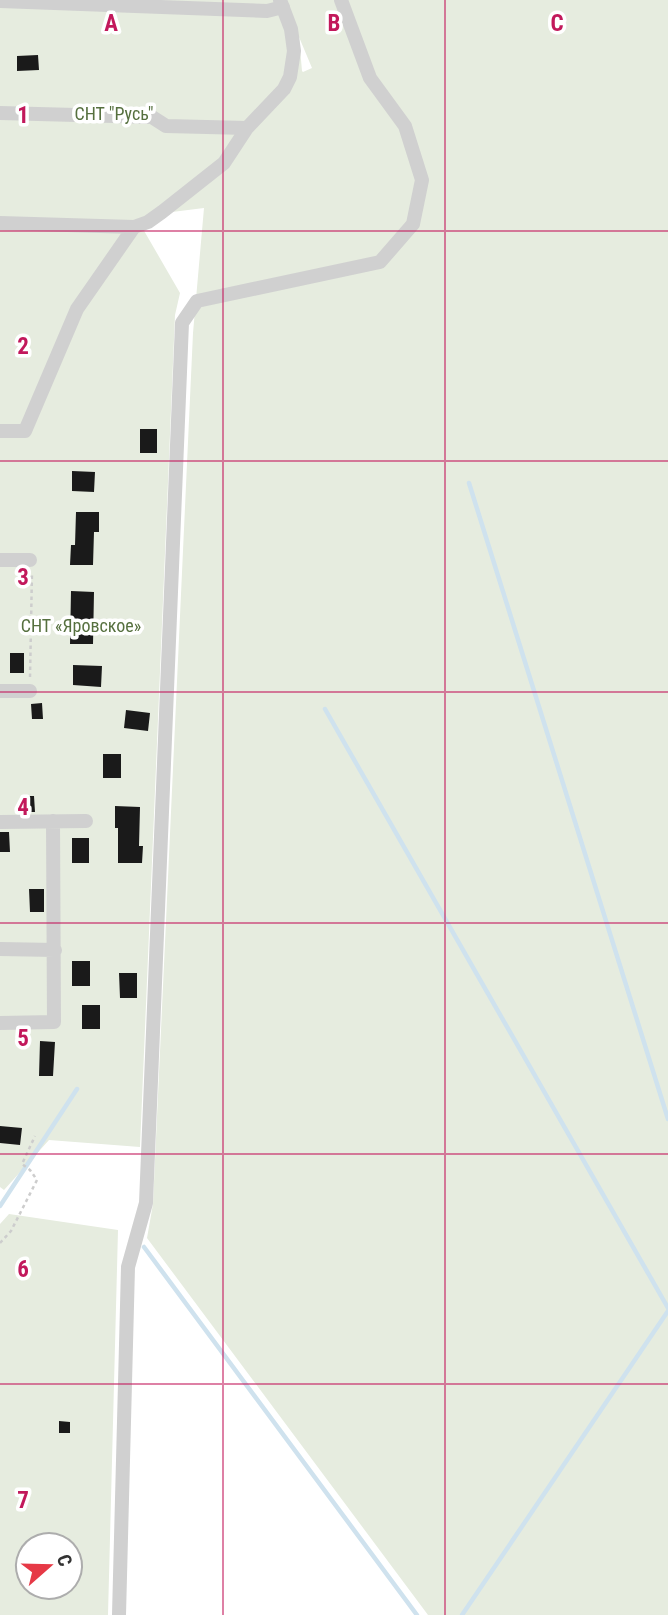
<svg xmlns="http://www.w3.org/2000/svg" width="668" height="1615" viewBox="0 0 668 1615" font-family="'Roboto Condensed',sans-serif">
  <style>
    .green { fill: #e6ecdf; fill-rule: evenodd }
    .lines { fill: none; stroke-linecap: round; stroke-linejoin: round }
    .stream { stroke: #cfe2ee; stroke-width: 4.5 }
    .building { fill: #1a1a1a }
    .path { stroke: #cdcdcd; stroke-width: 2.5; stroke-dasharray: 3.5 3.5; stroke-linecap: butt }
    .minor { stroke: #d0d0d0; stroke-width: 14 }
    .grid { fill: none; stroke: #c2185b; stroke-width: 2; stroke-opacity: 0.55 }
    .labels { text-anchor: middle; stroke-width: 7; stroke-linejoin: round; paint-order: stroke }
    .park-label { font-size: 18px; fill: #56703f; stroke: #fff }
    .grid-label { font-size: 23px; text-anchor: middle; font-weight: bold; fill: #c2185b; stroke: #fff; stroke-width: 7; stroke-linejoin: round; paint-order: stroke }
  </style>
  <rect width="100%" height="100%" fill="#fff"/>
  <path class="green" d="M0,0H668V1615H428L147,1238L153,1204L193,333L204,208L172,212L143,229L180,293L175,315L140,1147L49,1140L4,1190L0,1187ZM299,37L312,68L303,72L302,71Z
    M9,1214L118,1230L108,1615H0V1224ZM28,1545H70V1587H28Z"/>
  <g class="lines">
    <path class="stream" d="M469,483L668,1119
      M325,709L668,1308
      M0,1206L77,1089
      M144,1247L417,1615
      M462,1615L668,1311"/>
  </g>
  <path class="building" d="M38,55L39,70L17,71V56Z
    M140,429H157V453H140Z
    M72,471L95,472L94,492L72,491Z
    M76,512H99V532H94L93,565H70L71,545H75Z
    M71,591L94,592L93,644H70Z
    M10,653H24V673H10Z
    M73,665L102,666L101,687L73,685Z
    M42,703L43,719H32L31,704Z
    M126,710L150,713L148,731L124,728Z
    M103,754H121V778H103Z
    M21,796H34L35,812H21Z
    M115,806L140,807L139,846H143L142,863H118V828H115Z
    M0,832H9L10,852H0Z
    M72,838H89V863H72Z
    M29,889H44V912H30Z
    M72,961H90V986H72Z
    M119,973H137V998H120Z
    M82,1005H100V1029H82Z
    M40,1041L55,1042L53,1076H39Z
    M0,1126L22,1128L20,1145L0,1143Z
    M59,1421L70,1422V1433H59Z"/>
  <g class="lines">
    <path class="path" d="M30,677L32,572
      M0,1243L11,1231L37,1180L30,1170L22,1164L35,1136"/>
    <path class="minor" d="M0,1L267,11L283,7
      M0,113L152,117L166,126L247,128
      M0,223L134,227L148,222L162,212L224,163L247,128L284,89L290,77L294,51L291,29L280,0
      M0,431H25L77,309L134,227
      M0,560H30
      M0,691H30
      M0,822L86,821
      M0,949L55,950
      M0,1023L54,1022L53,821
      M119,1615L128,1267L146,1203L182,323L197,301L380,262L413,224L422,180L405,126L370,78L341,0"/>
  </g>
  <path class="grid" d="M223,0V1615M445,0V1615M0,231H668M0,461H668M0,692H668M0,923H668M0,1154H668M0,1384H668"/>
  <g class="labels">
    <g class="park-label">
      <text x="114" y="120">СНТ "Русь"</text>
      <text x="81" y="632">СНТ «Яровское»</text>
    </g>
  </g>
  <g class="grid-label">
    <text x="111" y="31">A</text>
    <text x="334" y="31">B</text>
    <text x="557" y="31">C</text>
    <text x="23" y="123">1</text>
    <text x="23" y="354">2</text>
    <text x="23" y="585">3</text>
    <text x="23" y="815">4</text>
    <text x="23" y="1046">5</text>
    <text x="23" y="1277">6</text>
    <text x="23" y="1508">7</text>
  </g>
  <g transform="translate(49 1566) rotate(70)"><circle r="33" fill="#ffffff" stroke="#adadad" stroke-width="2"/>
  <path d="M0-5L12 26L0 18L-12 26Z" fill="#e63946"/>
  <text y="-10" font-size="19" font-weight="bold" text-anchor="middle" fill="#333333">С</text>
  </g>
</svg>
